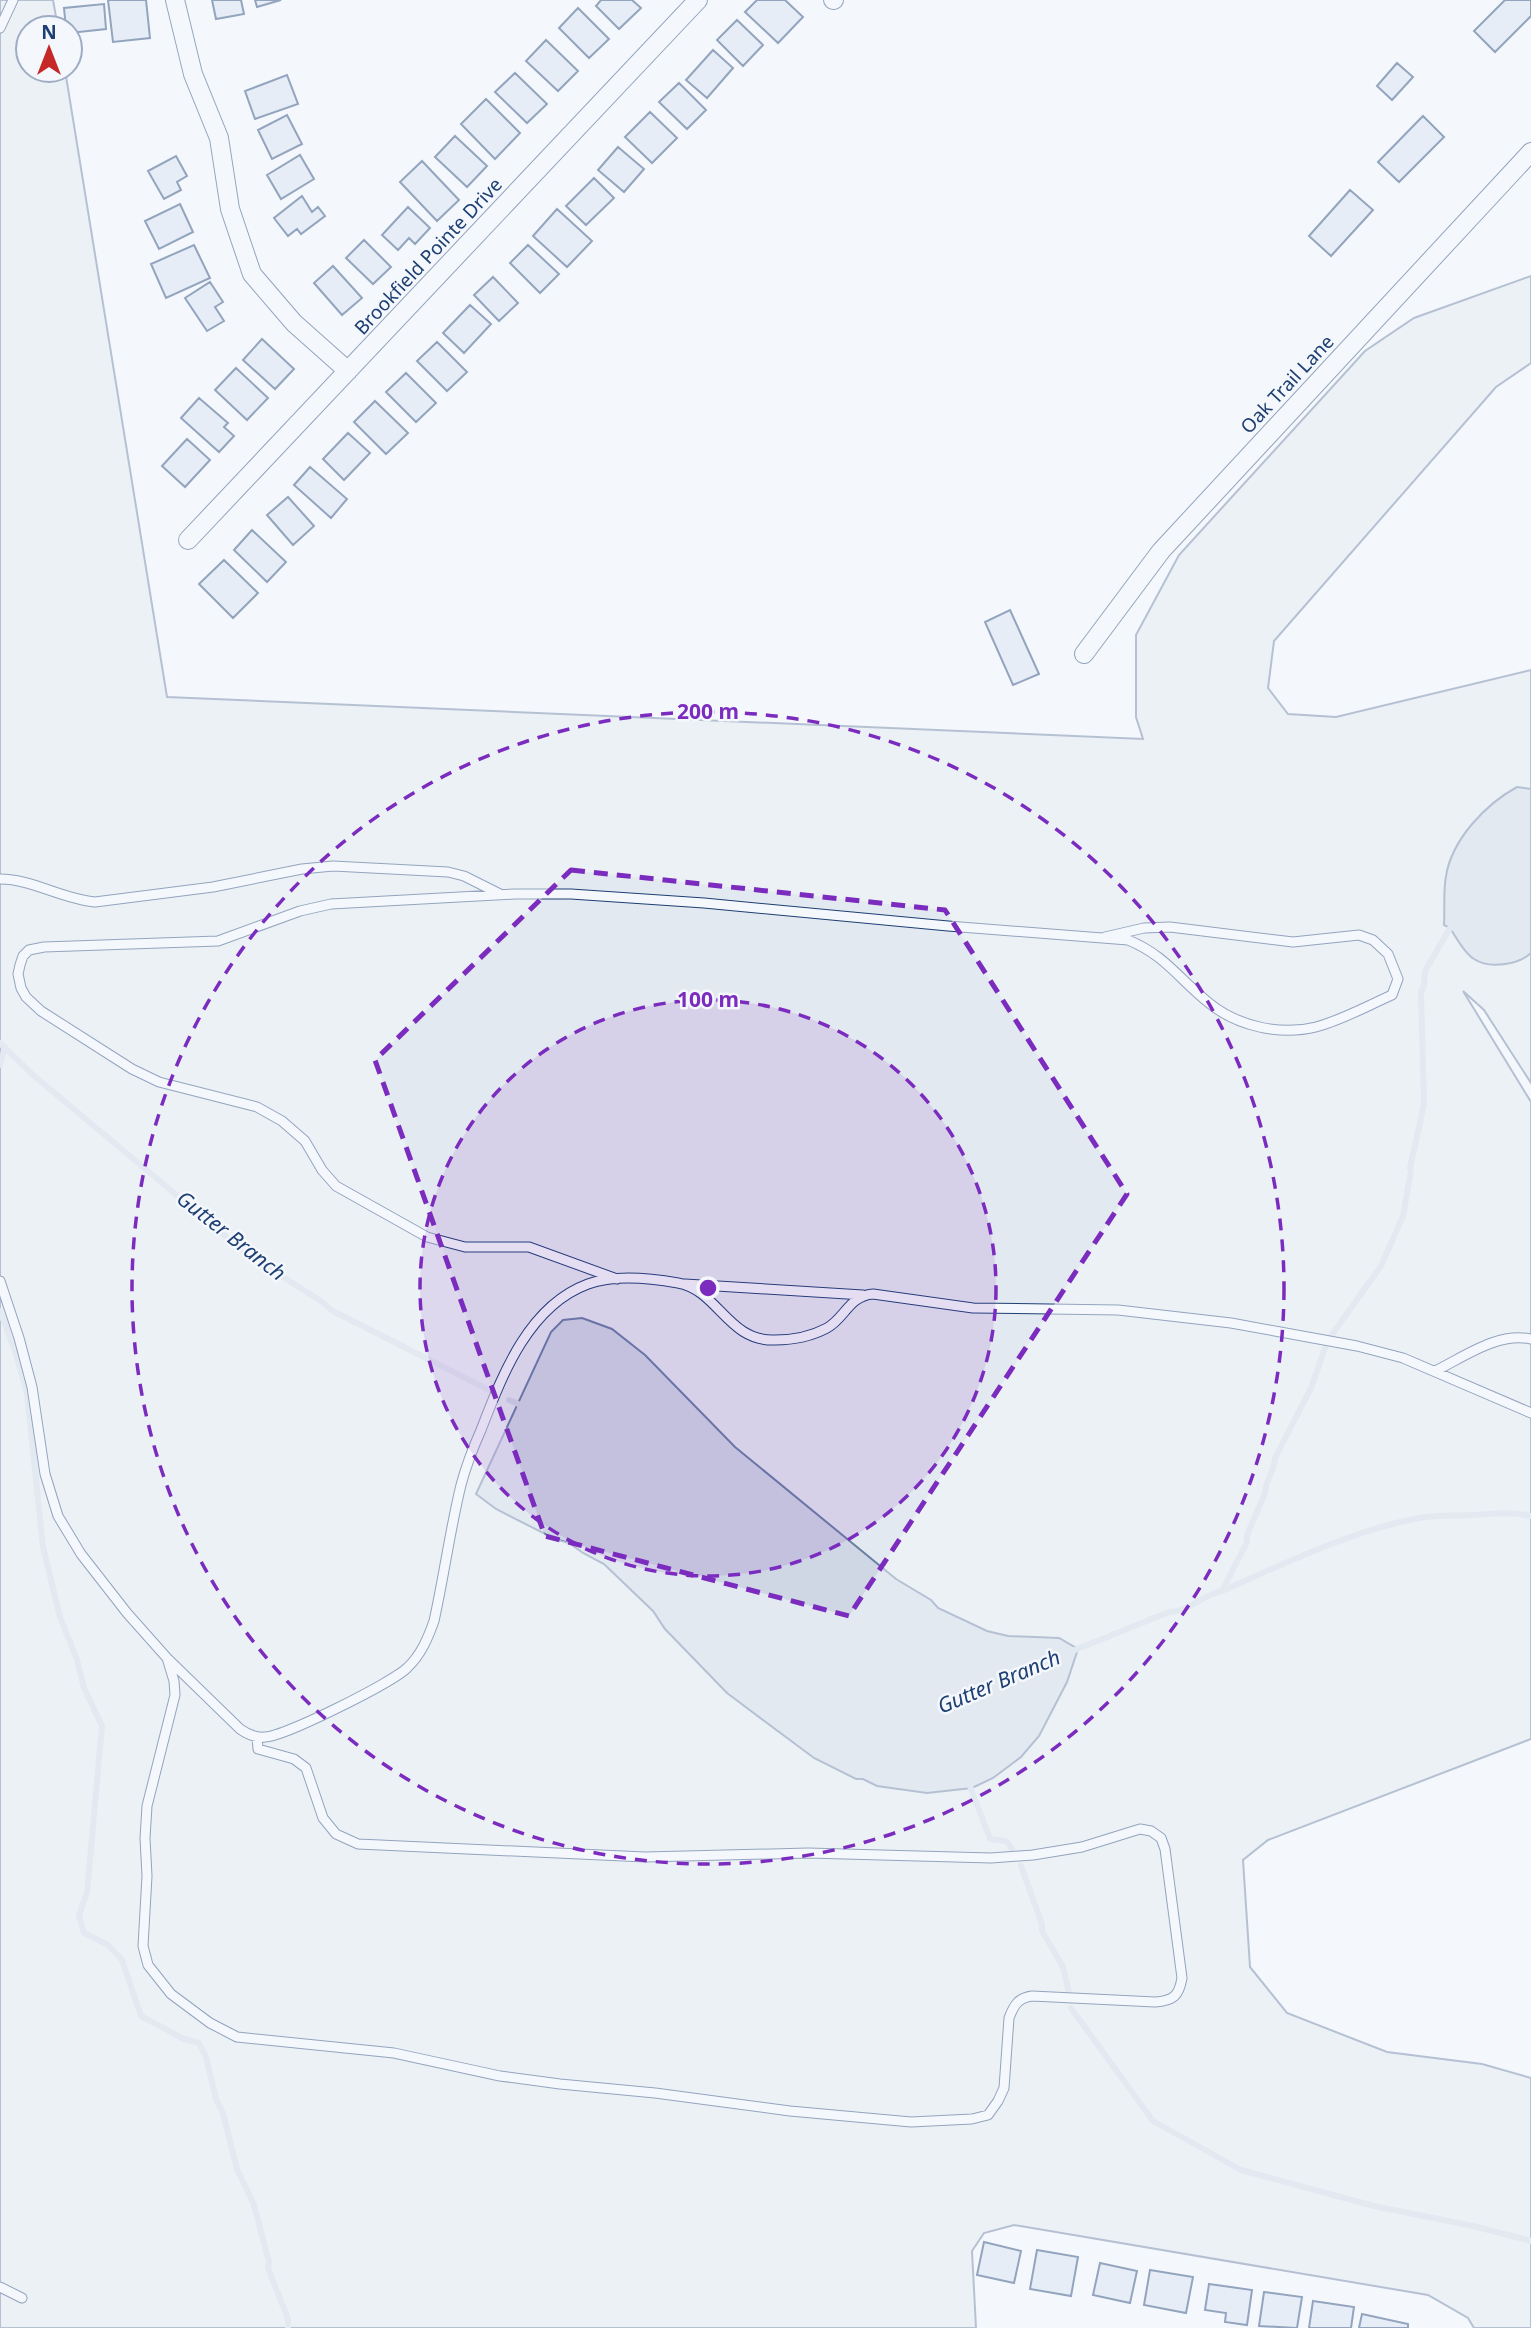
<svg xmlns="http://www.w3.org/2000/svg" width="1531" height="2328" viewBox="0 0 1531 2328" font-family="'Noto Sans',sans-serif">
  <style>
    .green { fill: #e3e9f0; stroke: #687fa3; stroke-width: 2 }
    .water { fill: #cfd7e4; stroke: #687fa3; stroke-width: 2 }
    .lines { fill: none; stroke-linecap: round; stroke-linejoin: round }
    .stream { stroke: #cfd7e4; stroke-width: 6 }
    .building { fill: #d5e0f0; stroke: #1d3f73; stroke-width: 2 }
    .service-casing { stroke: #1d3f73; stroke-width: 11 }
    .minor-casing { stroke: #1d3f73; stroke-width: 20 }
    .service { stroke: #f4f7fb; stroke-width: 9 }
    .minor { stroke: #f4f7fb; stroke-width: 18 }
    .marked { fill: none; stroke: #7b2cbf; stroke-width: 5; stroke-dasharray: 14 9; stroke-linejoin: round }
    .ring { fill: none; stroke: #7b2cbf; stroke-width: 3.5; stroke-dasharray: 12 9 }
    .labels { text-anchor: middle; stroke-width: 5; stroke-linejoin: round; paint-order: stroke }
    .street-label { font-size: 19px; fill: #1d3f73; stroke: #f4f7fb }
    .water-label { font-size: 21px; font-style: italic; fill: #1d3f73; stroke: #f4f7fb }
    .centre { fill: #7b2cbf; stroke: #f4f7fb; stroke-width: 3.5 }
    .ring-label { font-size: 21px; text-anchor: middle; font-weight: bold; fill: #7b2cbf; stroke: #f4f7fb; stroke-width: 5; stroke-linejoin: round; paint-order: stroke }
  </style>
  <rect width="100%" height="100%" fill="#f4f7fb"/>
  <path class="green" d="M0,0H53L58,28H28V70H65L167,697L1143,739L1136,717V635L1179,555L1365,351L1414,318L1531,276V363L1496,387L1274,641L1268,688L1288,714L1336,717L1531,670V1083L1484,1010L1463,991L1531,1102V1739L1268,1840L1243,1860L1250,1967L1287,2013L1387,2052L1482,2064L1531,2078V2328H1474L1468,2318L1428,2295L1014,2225L984,2233L972,2251L976,2328H0Z"/>
  <path class="water" d="M1517,787L1531,789V953C1518,965 1489,969 1474,959C1464,953 1456,937 1450,928L1444,925C1445,909 1443,892 1446,876C1452,839 1486,804 1517,787Z
    M582,1318L612,1329L645,1355L735,1447L896,1579L931,1600L938,1608L987,1631L1008,1636L1059,1638L1078,1649L1067,1682L1039,1736L1021,1757L993,1778L972,1788L927,1793L877,1786L863,1779H856L814,1758L727,1693L665,1629L653,1611L604,1564L583,1553L569,1543L555,1539L496,1509L476,1494L551,1332L563,1320Z"/>
  <g class="lines">
    <path class="stream" d="M0,1043L33,1075L247,1254L324,1303L331,1310L489,1390
      M0,1065L5,1047
      M0,1311L15,1351L27,1393L43,1547L60,1617L77,1660L84,1688L102,1726L87,1893L79,1915L84,1933L108,1945L122,1960L141,2016L184,2039L199,2043L206,2057L216,2099L223,2113L237,2169L254,2205L269,2262L268,2268L288,2319V2328
      M1331,1336L1381,1266L1403,1216L1411,1171L1410,1168L1424,1104L1421,992L1424,985L1425,971L1450,928L1455,924
      M509,1400L523,1406
      M1222,1591L1247,1542V1535L1265,1493C1265,1480 1275,1471 1275,1458L1311,1388L1325,1348
      M1070,1652L1169,1612C1188,1612 1204,1594 1222,1591C1283,1564 1354,1530 1419,1518C1437,1515 1455,1516 1472,1515C1494,1514 1509,1511 1531,1516
      M968,1781L990,1839L1006,1841L1012,1849
      M1021,1866L1042,1924V1931L1063,1967L1069,1993
      M1071,2008L1153,2121L1241,2170L1374,2206L1473,2226L1531,2241"/>
  </g>
  <path class="building" d="M108,0H146L150,38L113,42Z
    M212,0H241L244,14L216,19Z
    M255,0H281L257,7Z
    M601,0H632L641,8L619,29L596,6Z
    M757,0H785L803,17L778,43L745,12Z
    M1505,0H1531V16L1495,52L1474,31Z
    M104,4L106,29L70,33V28H66L64,8Z
    M578,8L609,39L589,58L559,28Z
    M737,20L763,45L743,66L717,40Z
    M546,40L578,71L558,91L526,61Z
    M713,50L733,68L707,98L686,80Z
    M1397,63L1413,77L1392,100L1377,86Z
    M515,73L547,104L527,123L495,92Z
    M287,75L298,104L255,119L245,91Z
    M679,83L706,110L687,129L659,102Z
    M486,99L520,133L495,159L461,124Z
    M650,112L677,138L652,163L625,137Z
    M287,115L302,144L272,159L258,130Z
    M1423,116L1444,137L1399,182L1378,162Z
    M455,136L487,166L467,187L435,157Z
    M618,147L644,169L624,192L598,170Z
    M300,155L314,179L281,199L267,175Z
    M176,156L187,176L177,182L181,190L164,199L148,171Z
    M422,161L459,200L437,221L400,182Z
    M594,178L614,198L586,225L566,206Z
    M1350,190L1373,210L1331,256L1309,236Z
    M302,196L312,212L318,207L325,216L301,234L297,229L288,236L274,218Z
    M180,204L193,232L159,249L145,221Z
    M408,207L430,228L415,244L409,238L398,250L382,235Z
    M557,209L592,241L567,267L533,236Z
    M364,240L391,267L373,284L346,258Z
    M194,245L210,278L166,298L151,264Z
    M528,245L559,274L540,293L510,263Z
    M333,266L362,298L342,315L314,283Z
    M493,277L518,303L499,321L474,295Z
    M210,282L223,302L215,307L224,321L207,331L185,298Z
    M470,305L491,324L464,353L443,333Z
    M262,339L294,369L275,389L243,360Z
    M437,342L467,372L447,391L417,361Z
    M236,368L268,398L247,420L215,390Z
    M406,373L436,403L416,422L386,392Z
    M199,398L228,423L224,427L234,436L219,452L181,418Z
    M375,401L408,433L386,454L354,422Z
    M348,433L370,453L344,480L323,459Z
    M187,439L210,460L185,487L162,466Z
    M310,467L347,499L331,518L294,485Z
    M288,497L314,526L293,545L267,515Z
    M252,530L286,562L267,582L234,550Z
    M224,560L258,593L233,618L199,584Z
    M1010,610L1039,674L1013,685L985,622Z
    M984,2242L1021,2251L1014,2283L977,2275Z
    M1037,2250L1078,2257L1071,2296L1030,2289Z
    M1100,2263L1137,2271L1130,2303L1093,2295Z
    M1150,2270L1193,2277L1186,2313L1144,2305Z
    M1209,2284L1252,2290L1247,2325L1225,2322L1226,2313L1205,2310Z
    M1264,2292L1302,2297L1297,2328L1259,2326Z
    M1313,2301L1354,2307L1351,2328H1309Z
    M1362,2314L1408,2324V2328H1359Z"/>
  <g class="lines">
    <defs>
      <path id="service" d="M0,28L13,0
        M0,879C32,879 62,899 95,902L213,887L302,869L333,866L448,872L464,876L500,894
        M617,1279L529,1247H465L427,1237L336,1186L322,1170L305,1141L282,1121L257,1107L159,1082L132,1069L41,1011L26,997L21,988L18,974L20,965L23,956L29,950L44,947L218,941L300,911L331,904L515,894H571L704,903L948,926L1128,940C1165,955 1179,979 1209,1003C1237,1026 1280,1036 1316,1027C1342,1020 1367,1006 1392,995L1398,979L1388,954L1373,940L1359,935L1293,942L1170,927L1144,928L1105,937
        M0,1281L19,1338L32,1387L45,1474L58,1516L81,1554L127,1613L167,1658L240,1729C247,1734 256,1738 265,1737C284,1737 393,1682 407,1668C421,1655 428,1638 434,1621C444,1576 450,1530 461,1485C466,1466 473,1448 481,1430C502,1376 528,1306 588,1284C615,1274 650,1278 678,1283C718,1290 728,1342 775,1340C792,1340 812,1336 827,1328C845,1318 849,1296 873,1294L973,1308L1118,1310L1231,1323L1357,1346L1403,1358L1531,1413
        M685,1284L863,1295
        M1435,1371C1464,1357 1497,1332 1531,1339
        M167,1658L174,1681L175,1695L147,1806L145,1838L147,1876L143,1946L148,1965L171,1994L210,2023L237,2037L394,2053L500,2076L560,2084L655,2093L790,2111L911,2122L972,2119L988,2115L998,2101L1004,2088L1009,2018C1014,2005 1018,1998 1032,1996L1155,2002C1173,2001 1179,1996 1182,1978L1165,1849L1161,1838L1151,1831L1140,1829L1082,1847L1033,1855L991,1858L808,1853L645,1857L358,1844L336,1834L323,1818L306,1768L294,1759L258,1749L257,1737
        M0,2287L22,2298"/>
      <path id="minor" d="M175,0L193,74L219,138L230,209L252,274L294,323L348,371
        M833,0H834
        M188,540L698,0
        M1084,654L1161,551L1531,152"/>
    </defs>
    <use href="#service" class="service-casing"/>
    <use href="#minor" class="minor-casing"/>
    <use href="#service" class="service"/>
    <use href="#minor" class="minor"/>
  </g>
  <path d="M0 0H1531V2328H0ZM571,870L945,910L1127,1194L849,1616L545,1536L375,1060Z" fill="#f4f7fb" fill-opacity=".55" fill-rule="evenodd"/>
  <path class="marked" d="M571,870L945,910L1127,1194L849,1616L545,1536L375,1060Z"/>
  <circle cx="708" cy="1288" r="288" fill="#7b2cbf" fill-opacity=".12"/>
  <g class="ring">
    <circle cx="708" cy="1288" r="288"/>
    <circle cx="708" cy="1288" r="576"/>
  </g>
  <g class="labels">
    <g class="street-label">
      <text transform="translate(428 256) rotate(-47)" y="7">Brookfield Pointe Drive</text>
      <text transform="translate(1287 384) rotate(-47)" y="7">Oak Trail Lane</text>
    </g>
    <g class="water-label">
      <text transform="translate(231 1236) rotate(38)" y="7">Gutter Branch</text>
      <text transform="translate(999 1682) rotate(-23)" y="7">Gutter Branch</text>
    </g>
  </g>
  <circle cx="708" cy="1288" r="10" class="centre"/>
  <g class="ring-label">
    <text x="708" y="719">200 m</text>
    <text x="708" y="1007">100 m</text>
  </g>
  <g transform="translate(49 49)"><circle r="33" fill="#f4f7fb" stroke="#9eadc5" stroke-width="2"/>
  <path d="M0-5L12 26L0 18L-12 26Z" fill="#c62828"/>
  <text y="-10" font-size="19" font-weight="bold" text-anchor="middle" fill="#1d3f73">N</text>
  </g>
</svg>
